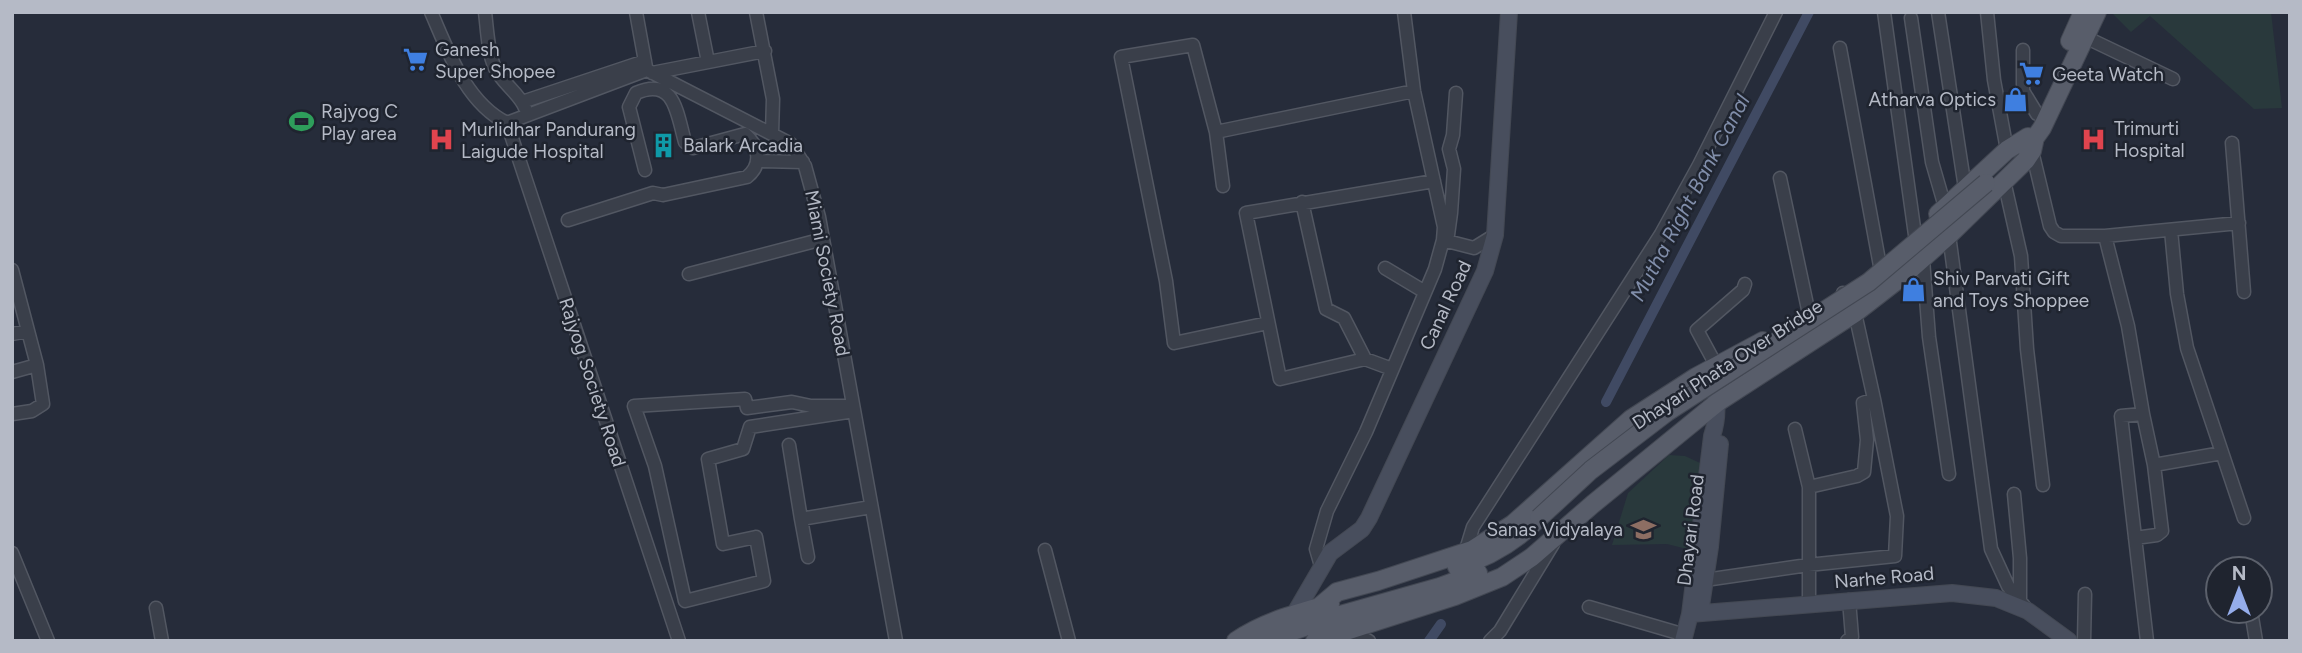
<svg xmlns="http://www.w3.org/2000/svg" width="2302" height="653" viewBox="0 0 2302 653" font-family="Figtree,sans-serif">
  <style>
    .green { fill: #29393c }
    .lines { fill: none; stroke-linecap: round; stroke-linejoin: round }
    .canal { stroke: #404a63; stroke-width: 10 }
    .street-casing { stroke: #525762; stroke-width: 15 }
    .secondary-casing { stroke: #434853; stroke-width: 18 }
    .primary-casing { stroke: #434853; stroke-width: 20 }
    .street { stroke: #3a3f4a; stroke-width: 12 }
    .secondary { stroke: #484e5d; stroke-width: 16 }
    .primary { stroke: #585d6a; stroke-width: 18 }
    .primary-bridge-casing { stroke: #434853; stroke-width: 20; stroke-linecap: butt }
    .primary-bridge { stroke: #585d6a; stroke-width: 18 }
    .labels { text-anchor: middle; stroke-width: 5; stroke-linejoin: round; paint-order: stroke }
    .poi-label { font-size: 19px; fill: #b5bac6; stroke: #1f242f; text-anchor: start }
    .street-label { font-size: 19px; fill: #b5bac6; stroke: #1f242f }
    .water-label { font-size: 21px; font-style: italic; fill: #818eaa; stroke: #1f242f }
  </style>
  <rect width="100%" height="100%" fill="#262c3a"/>
  <path class="green" d="M2111,12H2271L2282,108L2254,109L2150,16L2131,32Z
    M1669,455L1685,456L1700,463L1691,550L1667,544L1612,545L1628,493Z"/>
  <g class="lines">
    <path class="canal" d="M1606,402L1809,12
      M1429,641L1441,624"/>
    <defs>
      <path id="street" d="M431,12C448,51 466,103 507,123L647,70L791,144L805,166L819,217L896,641
        M485,12C487,28 488,54 495,68C501,82 520,94 525,108
        M636,12L646,67
        M698,12L708,62
        M756,12L773,99L772,134
        M1884,12L1915,235
        M1938,12L1965,188
        M1987,12L1994,80L2007,150
        M1911,18L1932,162L1945,207
        M2085,37L2173,79
        M1840,48L1880,266
        M2023,50V91L2037,114
        M652,73L765,51
        M1456,93L1453,135L1449,149L1454,169L1451,213L1448,235L1443,240L1474,248L1495,235
        M522,102L645,61
        M507,123L679,641
        M1216,132L1223,186
        M2232,143L2244,292
        M2032,151L2050,226L2054,232L2061,236H2105L2239,223
        M759,161L803,162
        M1780,178L1809,314
        M2004,181L2021,256L2027,349L2043,485
        M1302,202L1326,309L1344,318L1365,359
        M568,220L653,193L663,195L747,177C762,165 760,147 745,134L693,148L685,142C677,114 675,76 636,93L629,107L645,170
        M2171,230L2177,294L2187,348L2244,518
        M1949,235L1991,549L2008,586L2028,611
        M2105,236L2128,326L2143,414L2121,416L2147,641
        M1923,259L1929,337L1949,474
        M1385,268L1425,292
        M12,270L37,365L12,372
        M689,274L823,239
        M1268,323L1174,343L1166,281L1121,57L1193,45L1216,132L1414,91
        M12,334L28,331
        M1717,367L1697,330L1743,290L1745,284
        M1392,369L1365,359L1280,379L1246,213L1434,181
        M853,406H811L792,402L747,408L745,399L634,406L655,466L685,601L764,581L756,537L723,544L708,459L743,449L750,427L854,411
        M12,414L32,411L43,404L37,365
        M1795,429L1809,487V605
        M789,445L801,519L871,507
        M2154,465L2222,453
        M1809,487L1857,476L1864,472L1867,440L1863,403L1874,399
        M2014,494L2020,558V601
        M801,519L808,557
        M2135,538L2157,535L2162,531L2154,465L2143,414
        M1045,550L1069,641
        M12,553L48,641
        M1465,553L1473,527L1661,234L1699,165L1776,12
        M1321,566L1316,549L1327,511L1366,432L1435,269L1443,240L1444,227L1414,91L1404,12
        M2242,567L2243,569
        M1705,580L1808,565L1895,556L1897,516L1874,399L1855,313L1843,293
        M1589,607L1685,635
        M156,608L162,641
        M2251,611L2256,641
        M1347,630L1369,641
        M1490,641L1500,631L1553,544
        M1847,641L1852,637L1849,600
        M2084,641L2085,594"/>
      <path id="secondary" d="M1701,606L1710,547L1720,444
        M1295,613L1330,553L1362,529L1369,518L1485,271L1495,235L1509,12
        M1690,614L1952,593L1996,598L2028,611L2069,641
        M1683,641L1690,614L1712,436C1720,413 1716,394 1710,371"/>
      <path id="primary" d="M2070,41L2083,12
        M2027,149L2042,128L2097,12
        M1938,214L2007,150L2028,137
        M1457,567C1490,557 1515,542 1539,518
        M1318,608L1337,592L1378,581L1472,550L1513,524L1631,419L1696,377L1763,341
        M1236,641C1265,621 1296,614 1330,604
        M1264,641L1330,618L1440,587L1478,573
        M1315,641L1455,596L1502,577L1532,557L1593,504L1718,402L1855,313L1904,275L1949,235L2026,160L2032,151L2034,142"/>
    </defs>
    <use href="#street" class="street-casing"/>
    <use href="#secondary" class="secondary-casing"/>
    <use href="#primary" class="primary-casing"/>
    <use href="#street" class="street"/>
    <use href="#secondary" class="secondary"/>
    <use href="#primary" class="primary"/>
    <defs>
      <path id="primary-bridge" d="M1539,518L1591,470L1667,412L1869,282L1986,183"/>
    </defs>
    <use href="#primary-bridge" class="primary-bridge-casing"/>
    <use href="#primary-bridge" class="primary-bridge"/>
  </g>
  <defs>
    <symbol id="supermarket-bare" viewBox="-9 -9 18 18"><path d="M-6-5.5h2.5l.6 2H6L4.5 2H-2.5L-4.4-4H-6ZM-1.5 3.2a1.3 1.3 0 1 0 .1 0ZM3 3.2a1.3 1.3 0 1 0 .1 0Z" fill="#3f7fe0" stroke="#1f242f" stroke-width="2.5" paint-order="stroke"/></symbol>
    <symbol id="shop-bare" viewBox="-9 -9 18 18"><path d="M-5-2.5h2.3a2.7 3.5 0 0 1 5.4 0H5L5.5 6h-11ZM-1.5-2.5h3a1.5 2.3 0 0 0-3 0Z" fill="#3f7fe0" stroke="#1f242f" stroke-width="2.5" paint-order="stroke"/></symbol>
    <symbol id="stadium-bare" viewBox="-9 -9 18 18"><path d="M0-5a6.5 5 0 1 0 0 10a6.5 5 0 1 0 0-10ZM-3.5-1.8h7v3.6h-7Z" fill="#2e9e5b" stroke="#1f242f" stroke-width="2.5" paint-order="stroke"/></symbol>
    <symbol id="hospital-bare" viewBox="-9 -9 18 18"><path d="M-5-5h3v3.5h4V-5h3V5h-3V1.5h-4V5h-3Z" fill="#e0444e" stroke="#1f242f" stroke-width="2.5" paint-order="stroke"/></symbol>
    <symbol id="building-bare" viewBox="-9 -9 18 18"><path d="M-4-6H4V6H1V3H-1V6H-4ZM-2.5-4.3h1.7v1.8h-1.7ZM.8-4.3h1.7v1.8H.8ZM-2.5-1h1.7V.8h-1.7ZM.8-1h1.7V.8H.8Z" fill="#0f9aa8" stroke="#1f242f" stroke-width="2.5" paint-order="stroke"/></symbol>
    <symbol id="school-bare" viewBox="-9 -9 18 18"><path d="M0-5L7-2L0 1L-7-2ZM-4 1L0 2.5L4 1V4Q0 6-4 4Z" fill="#8d6e63" stroke="#1f242f" stroke-width="2.5" paint-order="stroke"/></symbol>
  </defs>
  <g fill-rule="evenodd">
    <use href="#supermarket-bare" x="398" y="42" width="35" height="35"/>
    <use href="#supermarket-bare" x="2014" y="56" width="35" height="35"/>
    <use href="#shop-bare" x="1998" y="82" width="35" height="35"/>
    <use href="#stadium-bare" x="284" y="104" width="35" height="35"/>
    <use href="#hospital-bare" x="2076" y="122" width="35" height="35"/>
    <use href="#hospital-bare" x="424" y="122" width="35" height="35"/>
    <use href="#building-bare" x="646" y="128" width="35" height="35"/>
    <use href="#shop-bare" x="1896" y="272" width="35" height="35"/>
    <use href="#school-bare" x="1626" y="512" width="35" height="35"/>
  </g>
  <g class="labels">
    <g class="poi-label">
      <text x="435" y="56">Ganesh<tspan x="435" dy="22">Super Shopee</tspan></text>
      <text x="2052" y="81">Geeta Watch</text>
      <text x="1996" y="106" text-anchor="end">Atharva Optics</text>
      <text x="321" y="118">Rajyog C<tspan x="321" dy="22">Play area</tspan></text>
      <text x="2114" y="135">Trimurti<tspan x="2114" dy="22">Hospital</tspan></text>
      <text x="461" y="136">Murlidhar Pandurang<tspan x="461" dy="22">Laigude Hospital</tspan></text>
      <text x="683" y="152">Balark Arcadia</text>
      <text x="1933" y="285">Shiv Parvati Gift<tspan x="1933" dy="22">and Toys Shoppee</tspan></text>
      <text x="1623" y="536" text-anchor="end">Sanas Vidyalaya</text>
    </g>
    <g class="street-label">
      <text transform="translate(828 273) rotate(79)" y="7">Miami Society Road</text>
      <text transform="translate(1445 305) rotate(-65)" y="7">Canal Road</text>
      <text transform="translate(1727 364) rotate(-33)" y="7">Dhayari Phata Over Bridge</text>
      <text transform="translate(593 382) rotate(72)" y="7">Rajyog Society Road</text>
      <text transform="translate(1690 530) rotate(-83)" y="7">Dhayari Road</text>
      <text transform="translate(1884 577) rotate(-5)" y="7">Narhe Road</text>
    </g>
    <g class="water-label">
      <text transform="translate(1690 198) rotate(-62)" y="7">Mutha Right Bank Canal</text>
    </g>
  </g>
  <rect width="2302" height="653" fill="none" stroke="#b5bac6" stroke-width="28"/>
  <g transform="translate(2239 590)"><circle r="33" fill="#1f242f" stroke="#5b606b" stroke-width="2"/>
  <path d="M0-5L12 26L0 18L-12 26Z" fill="#95adeb"/>
  <text y="-10" font-size="19" font-weight="bold" text-anchor="middle" fill="#b5bac6">N</text>
  </g>
</svg>
